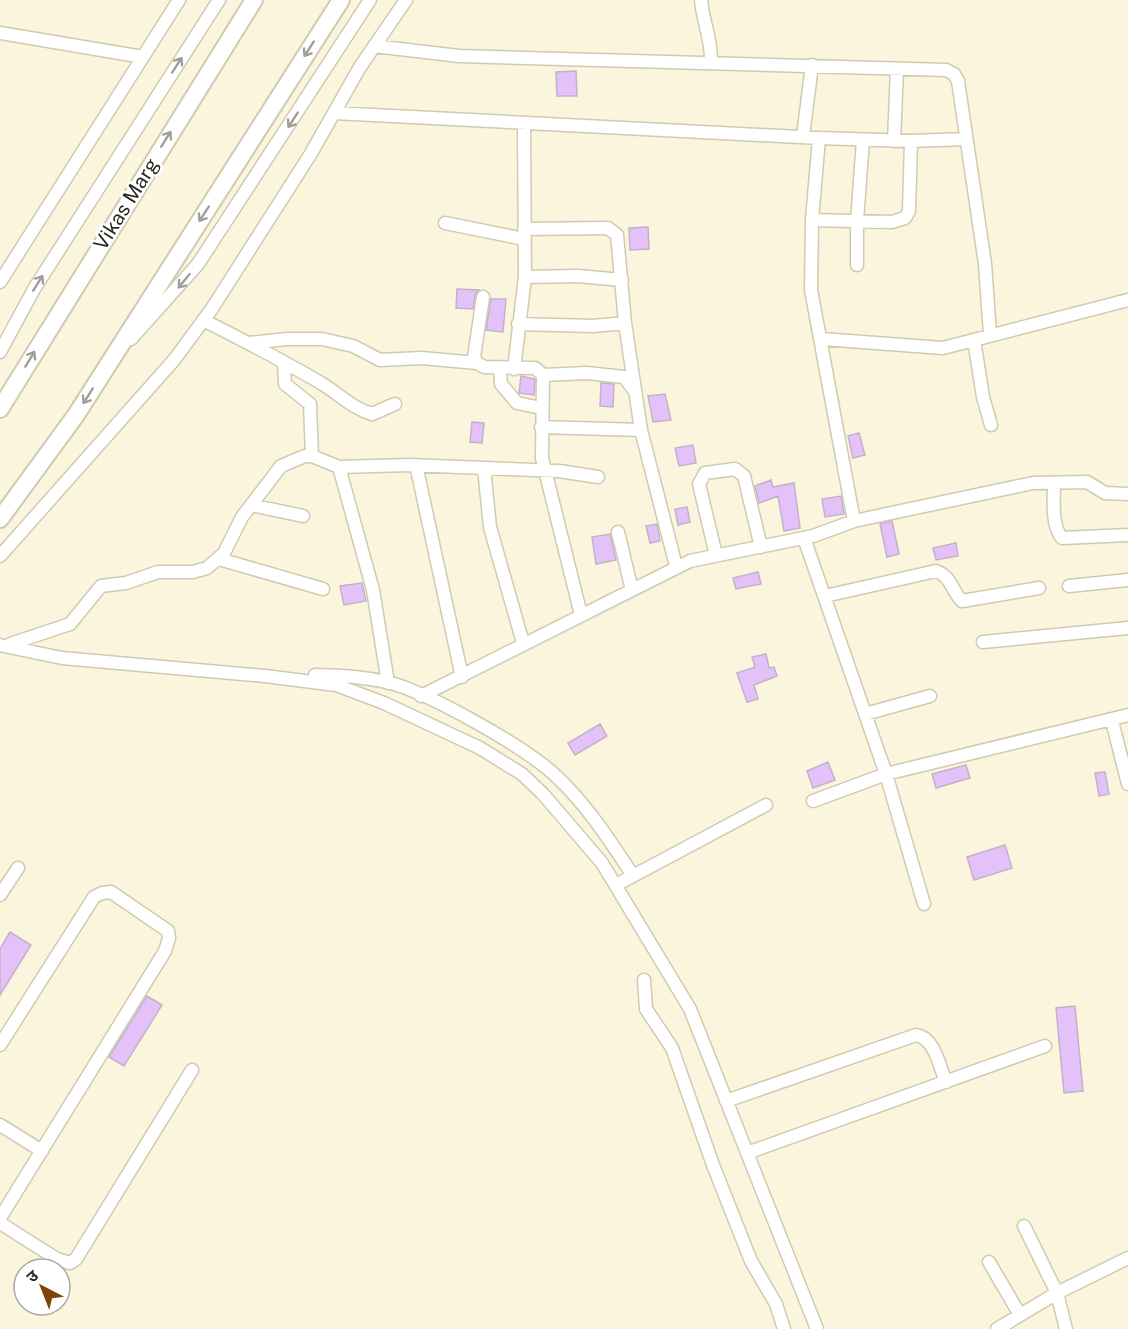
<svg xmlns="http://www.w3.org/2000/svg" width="1128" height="1329" viewBox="0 0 1128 1329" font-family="'Public Sans','Noto Sans Devanagari',sans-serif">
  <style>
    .building { fill: #e5c1fa; stroke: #c0b3c9; stroke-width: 1.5 }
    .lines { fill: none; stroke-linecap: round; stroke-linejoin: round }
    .minor-casing { stroke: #cfcab1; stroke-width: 15 }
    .major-casing { stroke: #cfcab1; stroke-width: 20 }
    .minor { stroke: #fff; stroke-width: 12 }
    .major { stroke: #fff; stroke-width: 16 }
    .oneway { stroke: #9f9e9a }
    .labels { text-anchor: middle; stroke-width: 5; stroke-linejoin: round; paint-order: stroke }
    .street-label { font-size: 20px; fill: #2a281f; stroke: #fff }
  </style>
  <rect width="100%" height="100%" fill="#faf5dc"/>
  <path class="building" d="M576,71L577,96H557L556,72Z
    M648,227L649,249L630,250L629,228Z
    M457,289L479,290L475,295L473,309L456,308Z
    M491,299H506L503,332L486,330Z
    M521,376L535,379L534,395L519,393Z
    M601,383L614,384L613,407L600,406Z
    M665,394L671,420L653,422L648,396Z
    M472,422L484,423L482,443L470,442Z
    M859,433L865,455L853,458L848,436Z
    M693,445L696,463L679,466L675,448Z
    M771,480L773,487L794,483L800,528L784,531L778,496L759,503L755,486Z
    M841,496L844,514L825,517L822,499Z
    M687,507L690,522L678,525L675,509Z
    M892,521L899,554L887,557L880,524Z
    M657,524L660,541L650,543L646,526Z
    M610,534L616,560L596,564L592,537Z
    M956,543L958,556L936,560L933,548Z
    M758,572L761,584L736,589L733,578Z
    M362,583L366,601L344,605L340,586Z
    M766,654L769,668L774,667L777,676L754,685L758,699L747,702L737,673L755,667L752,657Z
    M600,724L607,736L575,755L568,743Z
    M828,762L835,780L813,788L807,771Z
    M966,765L970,778L936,788L932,774Z
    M1105,772L1109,794L1099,796L1095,773Z
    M1005,845L1012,868L974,880L967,857Z
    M10,932L31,945L0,995V949Z
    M147,996L162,1005L124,1066L109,1057Z
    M1075,1006L1083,1091L1064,1093L1056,1008Z"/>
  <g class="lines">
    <defs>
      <path id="minor" d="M701,0C703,23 712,39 711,63
        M0,33L143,57
        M374,46L459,56L946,70L954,74L958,81L985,264L990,334
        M334,113L819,138L911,141L966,139
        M803,136L812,65
        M819,138L812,220L811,290L854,521
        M894,141L897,70
        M812,220L892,222L905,218L909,211L911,141
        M445,223L524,239
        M524,229L608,228L617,235L625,323L641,430L676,566
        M857,265V221L863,140
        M525,277L578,276L622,280
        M0,282L179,0
        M483,297L474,357L477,363L484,367L535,368L543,375L542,458L581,615
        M203,320C243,340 283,361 321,383C339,394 352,408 372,414L395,404
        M518,324L593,326L625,323
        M131,339L198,264L370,0
        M822,339L943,348L1128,300
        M974,340L983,397L991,425
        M249,343L287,339H322L353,346L380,360L421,358L477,363
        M0,352L34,289L219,0
        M284,362L285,384L310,404L312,456
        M500,368L501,384L517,403L541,408
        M514,369L525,277L524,125
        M543,375L587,373L624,377L634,390
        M541,427L641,430
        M416,465L462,677
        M339,467L373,590L388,683
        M484,468L490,527L523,643
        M1054,483C1054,499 1051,525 1062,538L1128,535
        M251,505L303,516
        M618,532L632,590
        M804,538L886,774L924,904
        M716,555L699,484L705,473L735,469L744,476L761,547
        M0,556L174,360L211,310L310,155L360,67L406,0
        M219,559L323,589
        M1069,586L1128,580
        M825,596L936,571C952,577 951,590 962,601L1039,588
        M983,642L1128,628
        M10,644L70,624L101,586L126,583L158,572H193L207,568L224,553L242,517L281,466L305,456H312L339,467L409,465L559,471L598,477
        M0,645L62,658L265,676L336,685L384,703L480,748L522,774L543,794L602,863L690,1009L817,1329
        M315,675C339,675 363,677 387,682C428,692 527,748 557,777C587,805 610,841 632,874
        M421,696L690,561L813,536L854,521L1033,483L1087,482L1105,493L1128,494
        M865,714L930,696
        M1112,721L1128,784
        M813,801L886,774L1128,715
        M616,885L766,805
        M0,895L18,868
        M644,980L646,1009L672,1048L713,1165L751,1261L776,1304L784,1329
        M0,1045L94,897L102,893L111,892L168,931L169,938L165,951L0,1218
        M726,1101L916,1035C935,1038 939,1066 946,1082
        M0,1125L42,1151
        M747,1153L1045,1046
        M0,1223L57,1259L70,1263L76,1259L192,1070
        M1024,1226L1057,1293L1066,1329
        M989,1262L1020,1315
        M997,1329L1057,1293L1128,1258"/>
      <path id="major" d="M0,409L254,0
        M0,519L76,415L341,0"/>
    </defs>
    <use href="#minor" class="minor-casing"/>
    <use href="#major" class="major-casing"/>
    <use href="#minor" class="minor"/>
    <use href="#major" class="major"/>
  </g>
  <defs><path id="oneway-shaft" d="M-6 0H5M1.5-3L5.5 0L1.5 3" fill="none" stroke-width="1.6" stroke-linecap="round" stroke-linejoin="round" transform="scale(1.5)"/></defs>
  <g class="oneway">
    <use href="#oneway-shaft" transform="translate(309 49) rotate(123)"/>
    <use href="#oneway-shaft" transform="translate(177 65) rotate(-57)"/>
    <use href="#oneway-shaft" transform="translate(293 120) rotate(123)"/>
    <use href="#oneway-shaft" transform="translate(166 139) rotate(-58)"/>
    <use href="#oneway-shaft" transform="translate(204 214) rotate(123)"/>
    <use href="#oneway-shaft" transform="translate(184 281) rotate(129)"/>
    <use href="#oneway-shaft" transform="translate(38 283) rotate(-58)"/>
    <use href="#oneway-shaft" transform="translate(30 359) rotate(-59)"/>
    <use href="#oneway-shaft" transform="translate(88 396) rotate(122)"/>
  </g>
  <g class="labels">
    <g class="street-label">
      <text transform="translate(126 204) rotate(-58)" y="7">Vikas Marg</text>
    </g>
  </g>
  <g transform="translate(42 1287) rotate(318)"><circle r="28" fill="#ffffff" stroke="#aaa9a5" stroke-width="1.5"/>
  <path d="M0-4.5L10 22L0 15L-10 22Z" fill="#814303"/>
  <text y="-9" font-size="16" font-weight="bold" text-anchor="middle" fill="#2a281f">उ</text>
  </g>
</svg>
